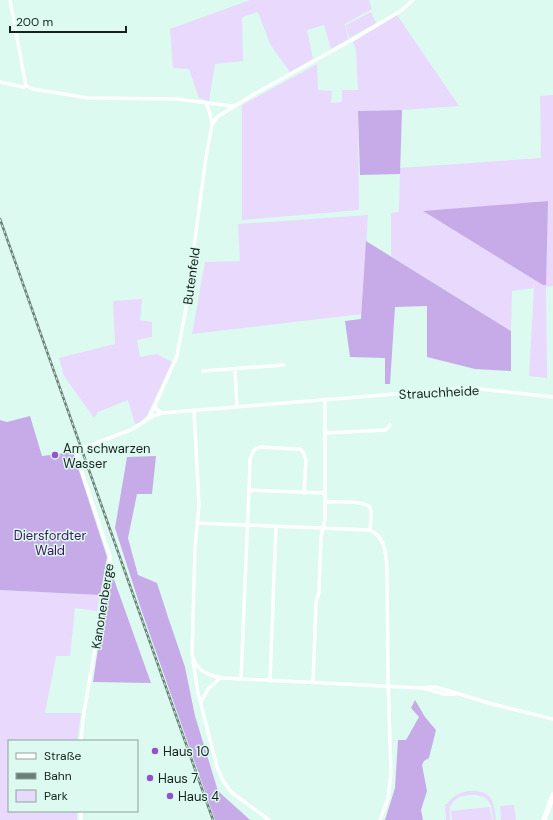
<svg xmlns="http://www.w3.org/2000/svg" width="553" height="820" viewBox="0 0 553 820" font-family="'DM Sans',sans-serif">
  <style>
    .green { fill: #e9d9fd }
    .forest { fill: #c7abe9 }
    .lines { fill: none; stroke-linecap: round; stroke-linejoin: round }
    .minor { stroke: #fff; stroke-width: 3.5 }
    .primary { stroke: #fff; stroke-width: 5.5 }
    .rail-casing { stroke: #6a7d77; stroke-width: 2.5 }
    .rail { stroke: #dcfaef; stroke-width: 1; stroke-dasharray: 3; stroke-linecap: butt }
    .poi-dot { fill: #9153ca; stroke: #dcfaef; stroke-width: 1.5 }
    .labels { text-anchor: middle; stroke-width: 3; stroke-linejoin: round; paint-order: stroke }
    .street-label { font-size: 13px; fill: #17221f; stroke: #dcfaef }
    .poi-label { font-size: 13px; fill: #17221f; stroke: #dcfaef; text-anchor: start }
    .park-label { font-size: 13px; fill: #3c145b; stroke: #dcfaef }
  </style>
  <rect width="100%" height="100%" fill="#dcfaef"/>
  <path class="green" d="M250,0H369L372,9L345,24L348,39L331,49L324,25L307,30L313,59L290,72L270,44L258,12L242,17L243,61L215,64L209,101L199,98L189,69L173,68L170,29Z
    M371,12L376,23L349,38L346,25Z
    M397,15L459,106L402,110L358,111L359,210L242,220V105L317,64L318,90L332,91L331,103L342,102V90H358L356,50L353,42Z
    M553,95V286L546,287L547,378L529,376L534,288L512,291L511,331L391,256V213L399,212L400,168L541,158L540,96Z
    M368,215L362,314L192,334L205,262L240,261L238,224Z
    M142,299L140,320L152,322V337L137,340L140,357L157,354L172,362L147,415L140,422L135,424L128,400L98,412L94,418L64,376L59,358L115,344L113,301Z
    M0,590L100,595L97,611L75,608L70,656H56L45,713H81L77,741H9V811H77V820H0Z
    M468,791C492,790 494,800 496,820H493C492,814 493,807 489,802C482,791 457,793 451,805C449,809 450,815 450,820H446L445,804H447C452,796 459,793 468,791Z
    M514,805L516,820H501L500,806Z
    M490,807L492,820H452L451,811Z"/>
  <path class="forest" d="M402,110L400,174L360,175L358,111Z
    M548,201L546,285H543L423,211Z
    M366,241L511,331V371L475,369L427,357V306L395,307L390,384H385V358L350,357L345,321L361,319Z
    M30,416L42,456L73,452L107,557L100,595L0,590V420L7,422Z
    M156,456L152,494H137L128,538L138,575L157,583L168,617L185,667L195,716L218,791L250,820H215L141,609L115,528L127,457Z
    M111,571L151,683L93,682L107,588Z
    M415,700L425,717L436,730L429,758L424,761L422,765L427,791L421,810L423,820H385L395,788L398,740H406L419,717L411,708Z"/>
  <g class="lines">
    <path class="minor" d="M10,0L26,86
      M0,82L23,87L26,86L33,89L88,98L176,99L233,106
      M206,103L210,113L212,125
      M235,369L237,407
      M203,371L284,365
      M325,400V433L386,430L390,425
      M155,405L156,409L162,413
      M194,410L199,505L195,549L192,653C194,669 208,676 223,678L423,688L429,687H436L492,704L553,719
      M148,419L155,405L177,356L186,308L206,157L212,125L217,117L256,93L352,40L402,10L413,0
      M325,433V502
      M249,490L250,459L254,450L261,447L294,449H300L303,452L306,460L304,493
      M197,523L369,530C385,536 386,553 387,567L388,677L391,773L388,799L380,820
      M193,661L198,693L217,767L222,779L231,792L269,820
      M241,679L249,490L325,493
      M270,681L276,526
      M313,682L316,603L319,591L321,537L325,519V502C333,502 367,500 370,508C373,514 370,524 370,530
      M423,688L444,694H455
      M201,702L208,689L220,678
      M81,741L84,712L110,561V556L75,451L133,429L153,416L162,413L456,389H480L553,397
      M81,811V820"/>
    <path class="primary" d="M544,820L553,795"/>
    <defs>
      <path id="rail" d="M0,219L213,820"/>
    </defs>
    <use href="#rail" class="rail-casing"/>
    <use href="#rail" class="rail"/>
  </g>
  <g class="poi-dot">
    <circle cx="55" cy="455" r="4"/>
    <circle cx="155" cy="751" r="4"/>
    <circle cx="150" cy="778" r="4"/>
    <circle cx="170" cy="796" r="4"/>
  </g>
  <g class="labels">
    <g class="street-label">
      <text transform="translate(191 276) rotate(-82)" y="5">Butenfeld</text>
      <text transform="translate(439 392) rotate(-3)" y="5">Strauchheide</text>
      <text transform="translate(102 606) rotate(-81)" y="5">Kanonenberge</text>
    </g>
    <g class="poi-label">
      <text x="63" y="453">Am schwarzen<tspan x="63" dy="15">Wasser</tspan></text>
      <text x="163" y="756">Haus 10</text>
      <text x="158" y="783">Haus 7</text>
      <text x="178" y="801">Haus 4</text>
    </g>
    <g class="park-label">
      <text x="50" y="540">Diersfordter<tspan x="50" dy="15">Wald</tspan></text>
    </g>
  </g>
  <rect x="8" y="740" width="130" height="72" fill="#dcfaef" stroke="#8da49c"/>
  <rect x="16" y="753" width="20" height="6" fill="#ffffff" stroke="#8da49c"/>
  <text x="44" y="760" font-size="12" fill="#17221f">Straße</text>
  <rect x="16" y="773" width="20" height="6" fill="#6a7d77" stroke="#8da49c"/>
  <text x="44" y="780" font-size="12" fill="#17221f">Bahn</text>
  <rect x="16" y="790" width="20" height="12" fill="#e9d9fd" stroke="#8da49c"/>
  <text x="44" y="800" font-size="12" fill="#17221f">Park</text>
  <path d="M10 26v6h116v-6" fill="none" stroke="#17221f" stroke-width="2"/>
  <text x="16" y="26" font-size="12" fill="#17221f" stroke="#dcfaef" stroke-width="3" paint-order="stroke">200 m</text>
</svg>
